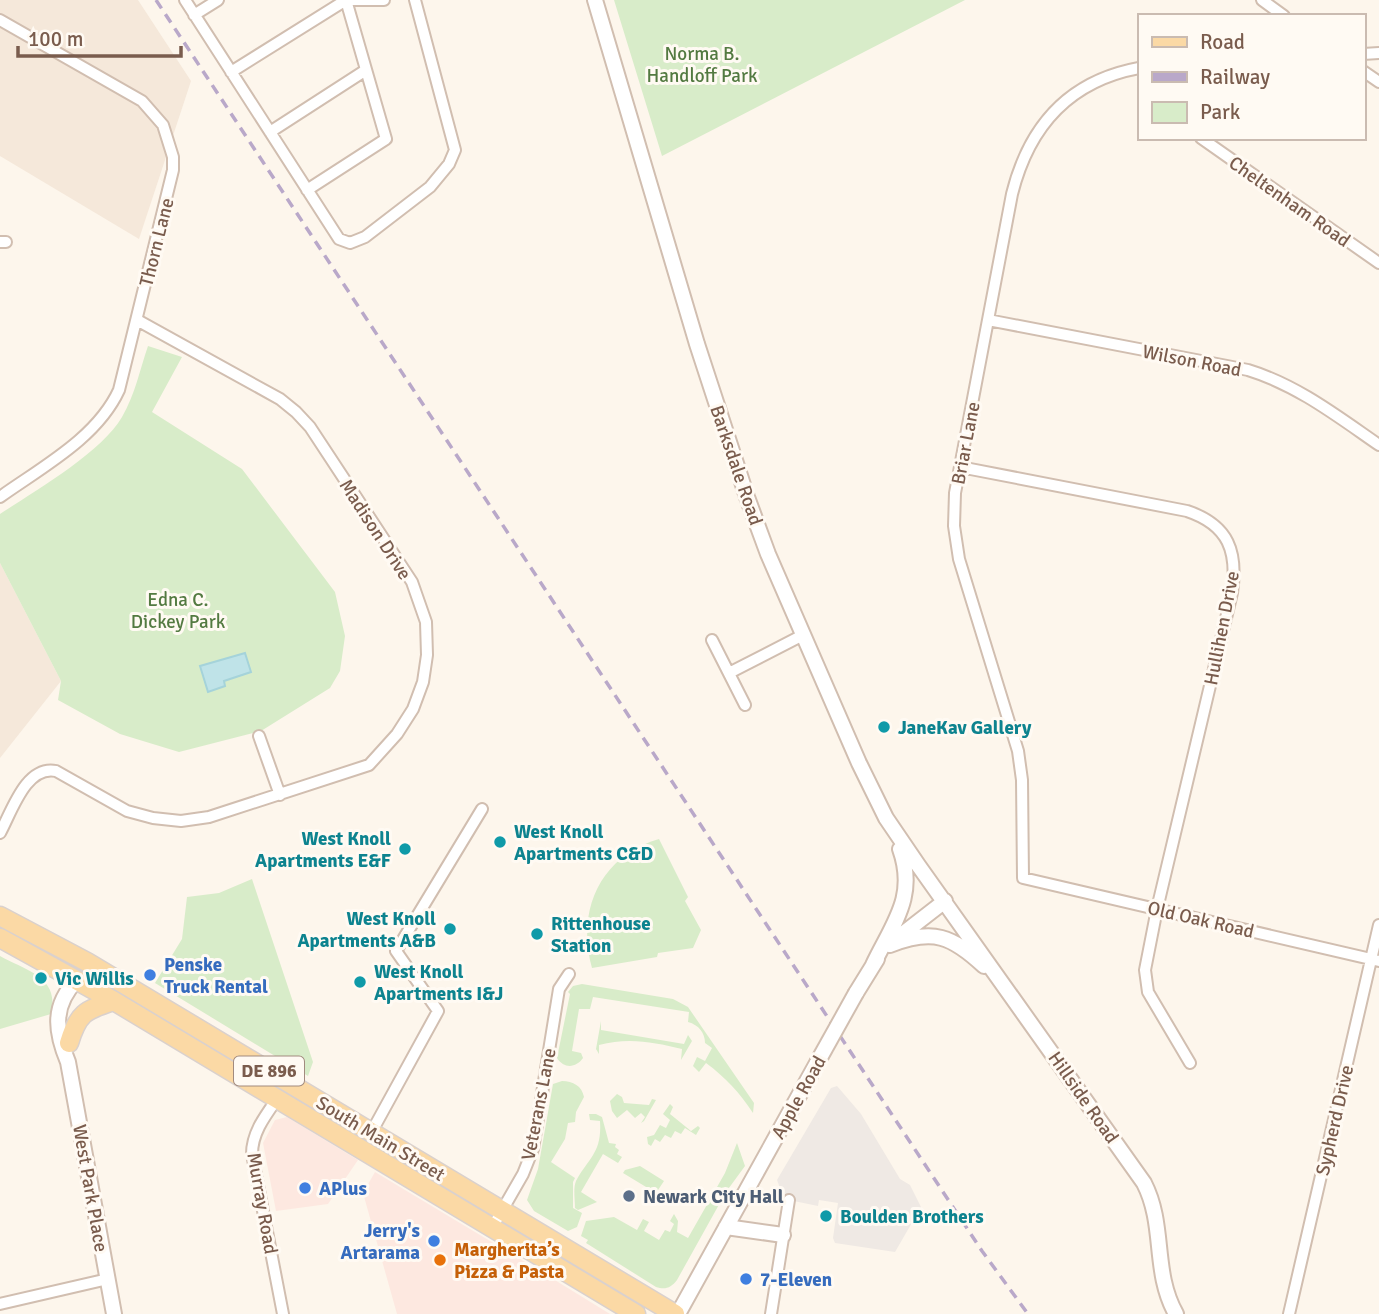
<svg xmlns="http://www.w3.org/2000/svg" width="1379" height="1314" viewBox="0 0 1379 1314" font-family="Signika,sans-serif">
  <style>
    .residential { fill: #f5e8da }
    .commercial { fill: #fde8e0 }
    .industrial { fill: #efe9e4 }
    .green { fill: #d8ecc9 }
    .water { fill: #bfe3e8; stroke: #a5d3da; stroke-width: 2 }
    .lines { fill: none; stroke-linecap: round; stroke-linejoin: round }
    .minor-casing { stroke: #d1beb0; stroke-width: 14 }
    .tertiary-casing { stroke: #d1beb0; stroke-width: 18 }
    .primary-casing { stroke: #dad1cd; stroke-width: 21 }
    .minor { stroke: #fff; stroke-width: 10 }
    .tertiary { stroke: #fff; stroke-width: 14 }
    .primary { stroke: #fbd9a5; stroke-width: 18 }
    .rail { stroke: #b9a8c9; stroke-width: 3.5; stroke-dasharray: 10 7; stroke-linecap: butt }
    .tertiary-bridge-casing { stroke: #d1beb0; stroke-width: 18; stroke-linecap: butt }
    .tertiary-bridge { stroke: #fff; stroke-width: 14 }
    .culture-dot { fill: #0f9aa8; stroke: #fffaf3; stroke-width: 2.5 }
    .shop-dot { fill: #3f7fe0; stroke: #fffaf3; stroke-width: 2.5 }
    .service-dot { fill: #5c6f8a; stroke: #fffaf3; stroke-width: 2.5 }
    .food-dot { fill: #e8710a; stroke: #fffaf3; stroke-width: 2.5 }
    .labels { text-anchor: middle; stroke-width: 6; stroke-linejoin: round; paint-order: stroke }
    .shield { fill: #fffaf3; stroke: #a28b7f; stroke-width: 2 }
    .shield-label { font-size: 18px; font-weight: bold; fill: #7a5c4d }
    .park-label { font-size: 19px; fill: #537a41; stroke: #fffaf3 }
    .street-label { font-size: 19px; fill: #7a5c4d; stroke: #fffaf3 }
    .culture-label { font-size: 19px; font-weight: bold; fill: #0d838f; stroke: #fffaf3; text-anchor: start }
    .shop-label { font-size: 19px; font-weight: bold; fill: #366cbe; stroke: #fffaf3; text-anchor: start }
    .service-label { font-size: 19px; font-weight: bold; fill: #4e5e75; stroke: #fffaf3; text-anchor: start }
    .food-label { font-size: 19px; font-weight: bold; fill: #c56008; stroke: #fffaf3; text-anchor: start }
  </style>
  <rect width="100%" height="100%" fill="#fdf6ec"/>
  <path class="residential" d="M0,0H138L191,81L139,239L0,156Z
    M0,563L61,681L0,758Z"/>
  <path class="commercial" d="M287,1117L358,1160L328,1204L276,1211L263,1143L275,1120Z
    M375,1172L545,1274L610,1314H397L363,1193Z"/>
  <path class="industrial" d="M837,1086L861,1114L900,1179L910,1185L921,1207L895,1252L835,1243L833,1238L838,1203L819,1200L818,1206L784,1199L777,1180L831,1088Z"/>
  <path class="green" d="M614,0H965L662,156Z
    M148,346L182,357L152,412L242,469L335,592L345,636L340,671L330,688L261,731L179,752L120,734L58,700L61,681L0,563V514C35,491 102,452 122,417C135,395 140,369 148,346Z
    M659,839L688,897L685,901L701,930L693,948L658,953L657,957L592,968C576,911 600,856 659,839Z
    M252,879L313,1062L308,1076L155,983L182,939L187,897L219,893Z
    M0,956C27,971 60,977 51,1014L0,1029Z
    M582,984L673,999L688,1007L754,1103L753,1113C740,1093 725,1077 706,1063L699,1072L693,1066L697,1057L705,1061L712,1048L705,1043C705,1033 699,1025 688,1022L689,1012L593,997L590,1009H579L572,1051L581,1053L583,1058C576,1068 564,1069 557,1058L570,994L568,992L573,986Z
    M601,1021V1030L684,1044L688,1035L692,1041L681,1060L682,1049C654,1042 628,1037 599,1045V1054L596,1049Z
    M562,1081C573,1081 582,1086 584,1097L576,1112L575,1122L568,1123L565,1139L551,1162L575,1178L573,1182V1208L582,1213L577,1227L568,1231L534,1211L527,1200L538,1169L553,1084Z
    M617,1094L622,1097L624,1103L649,1105L652,1099L656,1100L644,1121L641,1123L645,1117L641,1113L635,1118L627,1110L617,1118L612,1111L610,1101Z
    M670,1104L673,1107L670,1114L691,1131L698,1126L700,1128L696,1135L685,1128L681,1134L675,1131L671,1138L665,1135L660,1142L655,1139L651,1146L648,1144L647,1137L654,1135L660,1125L666,1128L670,1120L663,1114Z
    M589,1114H596L602,1117L609,1143L616,1144L615,1147L619,1150L617,1154L622,1157L618,1163L603,1154L581,1192L597,1202L578,1210L575,1208C575,1200 573,1188 576,1181C589,1157 602,1153 600,1121L590,1120Z
    M737,1143L745,1166L726,1192L677,1280C671,1288 665,1290 656,1287L586,1243L588,1240L581,1236L586,1221L614,1217L637,1230L643,1219L649,1222L644,1231L659,1240L665,1230L670,1232L674,1224L670,1221L674,1214L678,1221L677,1232L688,1238L725,1173Z
    M640,1166L664,1181L656,1193L623,1173L625,1170Z"/>
  <path class="water" d="M245,653L251,672L224,681L225,686L208,692L200,666Z"/>
  <g class="lines">
    <defs>
      <path id="minor" d="M185,0L339,239L350,243L365,237L430,187L449,164L455,150L415,0
        M345,0H384
        M1262,0L1284,16
        M194,15L218,0
        M0,20L142,101L163,125L173,157V170L119,390C97,438 42,467 0,497
        M1363,54L1379,53
        M1139,68C1069,81 1029,126 1012,194L955,493L954,526L959,559L1018,751L1022,780L1023,878L1379,961
        M1363,71L1379,82
        M231,72L346,0
        M270,132L366,70
        M1201,138L1379,263
        M307,190L386,139L346,0
        M0,242H6
        M988,320L1248,370C1297,385 1337,416 1379,445
        M960,467L1187,511C1229,525 1238,552 1232,593L1157,909L1145,970L1148,992L1190,1063
        M712,640L745,705
        M729,673L803,635
        M259,736L280,795
        M0,833C12,811 26,765 56,771L127,811L153,818L181,821L209,817L369,765L397,734L413,709L423,682L427,655L426,622L412,582L310,427L296,412L280,399L137,320
        M277,1099C265,1116 252,1133 252,1154L283,1314
        M371,1133L438,1011L396,951L482,809
        M492,1228L523,1174L533,1149L559,989L569,974
        M0,1304L108,1279
        M771,1314L789,1200
        M1289,1314L1379,925"/>
      <path id="tertiary" d="M595,0L697,344L747,497L768,554L859,763L886,818L918,865L1144,1183C1166,1226 1152,1271 1176,1314
        M896,939L945,901
        M890,945C933,928 952,936 984,966
        M873,965C893,923 917,897 900,849
        M77,980C52,1005 55,1031 68,1062L114,1314
        M856,993L877,959
        M726,1227L783,1235
        M678,1314L817,1063"/>
      <path id="primary" d="M0,916L87,962L675,1314
        M0,938L114,1001L636,1314
        M69,1043C78,1013 85,1010 114,1001"/>
    </defs>
    <use href="#minor" class="minor-casing"/>
    <use href="#tertiary" class="tertiary-casing"/>
    <use href="#primary" class="primary-casing"/>
    <use href="#minor" class="minor"/>
    <use href="#tertiary" class="tertiary"/>
    <use href="#primary" class="primary"/>
    <path class="rail" d="M156,0L982,1251L1028,1314"/>
    <defs>
      <path id="tertiary-bridge" d="M817,1063L856,993"/>
    </defs>
    <use href="#tertiary-bridge" class="tertiary-bridge-casing"/>
    <use href="#tertiary-bridge" class="tertiary-bridge"/>
  </g>
  <g class="culture-dot">
    <circle cx="884" cy="727" r="7"/>
    <circle cx="500" cy="842" r="7"/>
    <circle cx="405" cy="849" r="7"/>
    <circle cx="450" cy="929" r="7"/>
    <circle cx="537" cy="934" r="7"/>
    <circle cx="41" cy="978" r="7"/>
    <circle cx="360" cy="982" r="7"/>
    <circle cx="826" cy="1216" r="7"/>
  </g>
  <g class="shop-dot">
    <circle cx="150" cy="975" r="7"/>
    <circle cx="305" cy="1188" r="7"/>
    <circle cx="434" cy="1241" r="7"/>
    <circle cx="746" cy="1279" r="7"/>
  </g>
  <circle class="service-dot" cx="629" cy="1196" r="7"/>
  <circle class="food-dot" cx="440" cy="1260" r="7"/>
  <g class="labels">
    <rect class="shield" x="234" y="1056.5" width="70" height="29" rx="5"/>
    <g class="shield-label">
      <text x="269" y="1077">DE 896</text>
    </g>
    <g class="park-label">
      <text x="702" y="60">Norma B.<tspan x="702" dy="22">Handloff Park</tspan></text>
      <text x="178" y="606">Edna C.<tspan x="178" dy="22">Dickey Park</tspan></text>
    </g>
    <g class="street-label">
      <text transform="translate(1290 201) rotate(35)" y="7">Cheltenham Road</text>
      <text transform="translate(156 242) rotate(-76)" y="7">Thorn Lane</text>
      <text transform="translate(1192 360) rotate(11)" y="7">Wilson Road</text>
      <text transform="translate(965 443) rotate(-79)" y="7">Briar Lane</text>
      <text transform="translate(737 465) rotate(71)" y="7">Barksdale Road</text>
      <text transform="translate(376 529) rotate(57)" y="7">Madison Drive</text>
      <text transform="translate(1221 628) rotate(-79)" y="7">Hullihen Drive</text>
      <text transform="translate(1201 919) rotate(13)" y="7">Old Oak Road</text>
      <text transform="translate(798 1097) rotate(-61)" y="7">Apple Road</text>
      <text transform="translate(1084 1097) rotate(55)" y="7">Hillside Road</text>
      <text transform="translate(538 1104) rotate(-79)" y="7">Veterans Lane</text>
      <text transform="translate(1334 1120) rotate(-77)" y="7">Sypherd Drive</text>
      <text transform="translate(381 1138) rotate(31)" y="7">South Main Street</text>
      <text transform="translate(91 1188) rotate(80)" y="7">West Park Place</text>
      <text transform="translate(263 1203) rotate(80)" y="7">Murray Road</text>
    </g>
    <g class="culture-label">
      <text x="898" y="734">JaneKav Gallery</text>
      <text x="514" y="838">West Knoll<tspan x="514" dy="22">Apartments C&amp;D</tspan></text>
      <text x="391" y="845" text-anchor="end">West Knoll<tspan x="391" dy="22">Apartments E&amp;F</tspan></text>
      <text x="436" y="925" text-anchor="end">West Knoll<tspan x="436" dy="22">Apartments A&amp;B</tspan></text>
      <text x="551" y="930">Rittenhouse<tspan x="551" dy="22">Station</tspan></text>
      <text x="374" y="978">West Knoll<tspan x="374" dy="22">Apartments I&amp;J</tspan></text>
      <text x="55" y="985">Vic Willis</text>
      <text x="840" y="1223">Boulden Brothers</text>
    </g>
    <g class="shop-label">
      <text x="164" y="971">Penske<tspan x="164" dy="22">Truck Rental</tspan></text>
      <text x="319" y="1195">APlus</text>
      <text x="420" y="1237" text-anchor="end">Jerry's<tspan x="420" dy="22">Artarama</tspan></text>
      <text x="760" y="1286">7-Eleven</text>
    </g>
    <g class="service-label">
      <text x="643" y="1203">Newark City Hall</text>
    </g>
    <g class="food-label">
      <text x="454" y="1256">Margherita’s<tspan x="454" dy="22">Pizza &amp; Pasta</tspan></text>
    </g>
  </g>
  <rect x="1138" y="14" width="228" height="126" fill="#fffaf3" stroke="#cabbb1" stroke-width="2"/>
  <rect x="1152" y="37" width="35" height="10" fill="#fbd9a5" stroke="#cabbb1" stroke-width="2"/>
  <text x="1200" y="49" font-size="21" fill="#7a5c4d">Road</text>
  <rect x="1152" y="72" width="35" height="10" fill="#b9a8c9" stroke="#cabbb1" stroke-width="2"/>
  <text x="1200" y="84" font-size="21" fill="#7a5c4d">Railway</text>
  <rect x="1152" y="102" width="35" height="21" fill="#d8ecc9" stroke="#cabbb1" stroke-width="2"/>
  <text x="1200" y="119" font-size="21" fill="#7a5c4d">Park</text>
  <path d="M18 46v10h163v-10" fill="none" stroke="#7a5c4d" stroke-width="3.5"/>
  <text x="28" y="46" font-size="21" fill="#7a5c4d" stroke="#fffaf3" stroke-width="5" paint-order="stroke">100 m</text>
</svg>
